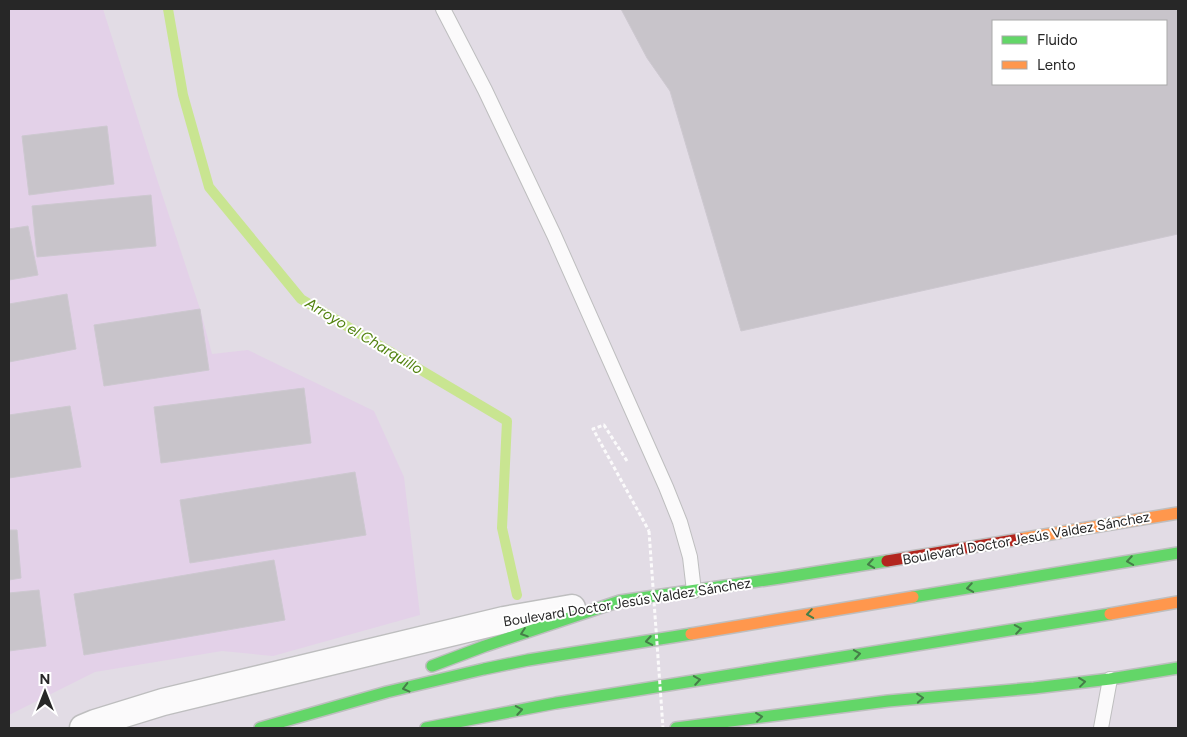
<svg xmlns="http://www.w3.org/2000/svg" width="1187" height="737" viewBox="0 0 1187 737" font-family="Figtree,sans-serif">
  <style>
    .education { fill: #e3d1e8 }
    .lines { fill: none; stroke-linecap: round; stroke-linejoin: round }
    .stream { stroke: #c9e591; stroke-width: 10 }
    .building { fill: #c8c4ca; stroke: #cdc8d0; fill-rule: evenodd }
    .lane-casing { stroke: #bebebf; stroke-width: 16 }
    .street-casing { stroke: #bebebf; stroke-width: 29 }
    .fast-casing { stroke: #bebebf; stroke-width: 14 }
    .slow-casing { stroke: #bebebf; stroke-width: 14 }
    .jam-casing { stroke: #bebebf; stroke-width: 14 }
    .path { stroke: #fbfafb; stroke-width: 3; stroke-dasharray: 4 2.5; stroke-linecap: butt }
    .lane { stroke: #fbfafb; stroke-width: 14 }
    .street { stroke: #fbfafb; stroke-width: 26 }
    .fast { stroke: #63d668; stroke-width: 11 }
    .slow { stroke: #ff974d; stroke-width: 11 }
    .jam { stroke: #b3261e; stroke-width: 11 }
    .path-bridge { stroke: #fbfafb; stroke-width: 3; stroke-dasharray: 4 2.5; stroke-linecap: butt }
    .oneway { stroke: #457e48 }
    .labels { text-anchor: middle; stroke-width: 4; stroke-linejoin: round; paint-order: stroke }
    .street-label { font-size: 14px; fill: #272727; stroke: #fff }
    .water-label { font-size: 15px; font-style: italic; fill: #538311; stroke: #fff }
  </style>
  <rect width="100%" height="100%" fill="#e2dce5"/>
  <path class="education" d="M9,9H103L156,176L200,309L212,354L248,350L374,411L404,477L420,615L273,656L222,651L95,672L9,715Z"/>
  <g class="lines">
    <path class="stream" d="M168,9L183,95L209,187L301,299L507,421L502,528L517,595"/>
  </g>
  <path class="building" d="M621,9H1178V234L741,331L670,91L647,58ZM993,21H1166V84H993Z
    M107,126L114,184L29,195L22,136Z
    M151,195L156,246L37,257L32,206Z
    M28,226L38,275L9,280V229Z
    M67,294L76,349L9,362V304Z
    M200,309L209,370L104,386L94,325Z
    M304,388L311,443L161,463L154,407Z
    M70,406L81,467L9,478V415Z
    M355,472L366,535L190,563L180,500Z
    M9,530H17L21,578L9,580Z
    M274,560L285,620L84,655L74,594Z
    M39,590L46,646L9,651V593Z"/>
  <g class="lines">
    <defs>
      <path id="lane" d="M443,9L485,90L554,235L666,487L680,522L690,557L694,591
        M1101,728L1110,679"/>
      <path id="street" d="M83,728L95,723L163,702L504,620L572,608"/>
      <path id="fast" d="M913,597L1178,553
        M432,666L485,646L620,601L780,578L887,561
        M260,728L387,692L484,669L528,660L691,634
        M426,728L556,703L1110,614
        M676,728L888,701L1034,688L1110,679L1178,668"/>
      <path id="slow" d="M1020,539L1178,513
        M1110,614L1178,602
        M691,634L913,597"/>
      <path id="jam" d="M887,561L1020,539"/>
    </defs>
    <use href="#lane" class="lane-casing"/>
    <use href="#street" class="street-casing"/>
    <use href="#fast" class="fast-casing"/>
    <use href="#slow" class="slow-casing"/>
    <use href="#jam" class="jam-casing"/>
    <path class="path" d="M627,461L604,425L593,429L649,531"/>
    <use href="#lane" class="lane"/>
    <use href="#street" class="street"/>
    <use href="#fast" class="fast"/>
    <use href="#slow" class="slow"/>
    <use href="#jam" class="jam"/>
    <path class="path-bridge" d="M649,531L663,728"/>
  </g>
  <defs><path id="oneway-chevron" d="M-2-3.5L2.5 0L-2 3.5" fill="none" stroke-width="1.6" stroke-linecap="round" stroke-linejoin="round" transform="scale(1.25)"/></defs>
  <g class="oneway">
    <use href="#oneway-chevron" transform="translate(1130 561) rotate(171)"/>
    <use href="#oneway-chevron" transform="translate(871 564) rotate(171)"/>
    <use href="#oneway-chevron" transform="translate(970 588) rotate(171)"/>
    <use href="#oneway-chevron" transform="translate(810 614) rotate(171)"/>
    <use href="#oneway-chevron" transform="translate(1018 629) rotate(-9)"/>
    <use href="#oneway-chevron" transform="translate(524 633) rotate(161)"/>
    <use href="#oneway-chevron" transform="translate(649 641) rotate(170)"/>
    <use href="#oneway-chevron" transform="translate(857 654) rotate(-9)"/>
    <use href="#oneway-chevron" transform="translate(697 680) rotate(-9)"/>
    <use href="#oneway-chevron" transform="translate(1082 682) rotate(-7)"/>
    <use href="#oneway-chevron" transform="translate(406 688) rotate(166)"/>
    <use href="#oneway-chevron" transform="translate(920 698) rotate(-5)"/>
    <use href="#oneway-chevron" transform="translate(519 710) rotate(-10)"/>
    <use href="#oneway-chevron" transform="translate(759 717) rotate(-7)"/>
  </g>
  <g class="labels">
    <g class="street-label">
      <text transform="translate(1026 538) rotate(-10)" y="5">Boulevard Doctor Jesús Valdez Sánchez</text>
      <text transform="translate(627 602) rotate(-9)" y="5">Boulevard Doctor Jesús Valdez Sánchez</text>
    </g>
    <g class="water-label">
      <text transform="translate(364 336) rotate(31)" y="5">Arroyo el Charquillo</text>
    </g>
  </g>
  <rect width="1187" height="737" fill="none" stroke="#272727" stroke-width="20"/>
  <rect x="992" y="20" width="175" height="65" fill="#ffffff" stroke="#a9a9a9"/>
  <rect x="1002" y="36" width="25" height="8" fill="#63d668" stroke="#a9a9a9"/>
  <text x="1037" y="45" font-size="15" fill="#272727">Fluido</text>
  <rect x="1002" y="61" width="25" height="8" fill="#ff974d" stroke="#a9a9a9"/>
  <text x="1037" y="70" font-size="15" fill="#272727">Lento</text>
  <g transform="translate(45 692)" stroke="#ffffff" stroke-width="4" paint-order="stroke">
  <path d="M0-4L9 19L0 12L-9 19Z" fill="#272727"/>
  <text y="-8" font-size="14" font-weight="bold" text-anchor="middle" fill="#272727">N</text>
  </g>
</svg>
